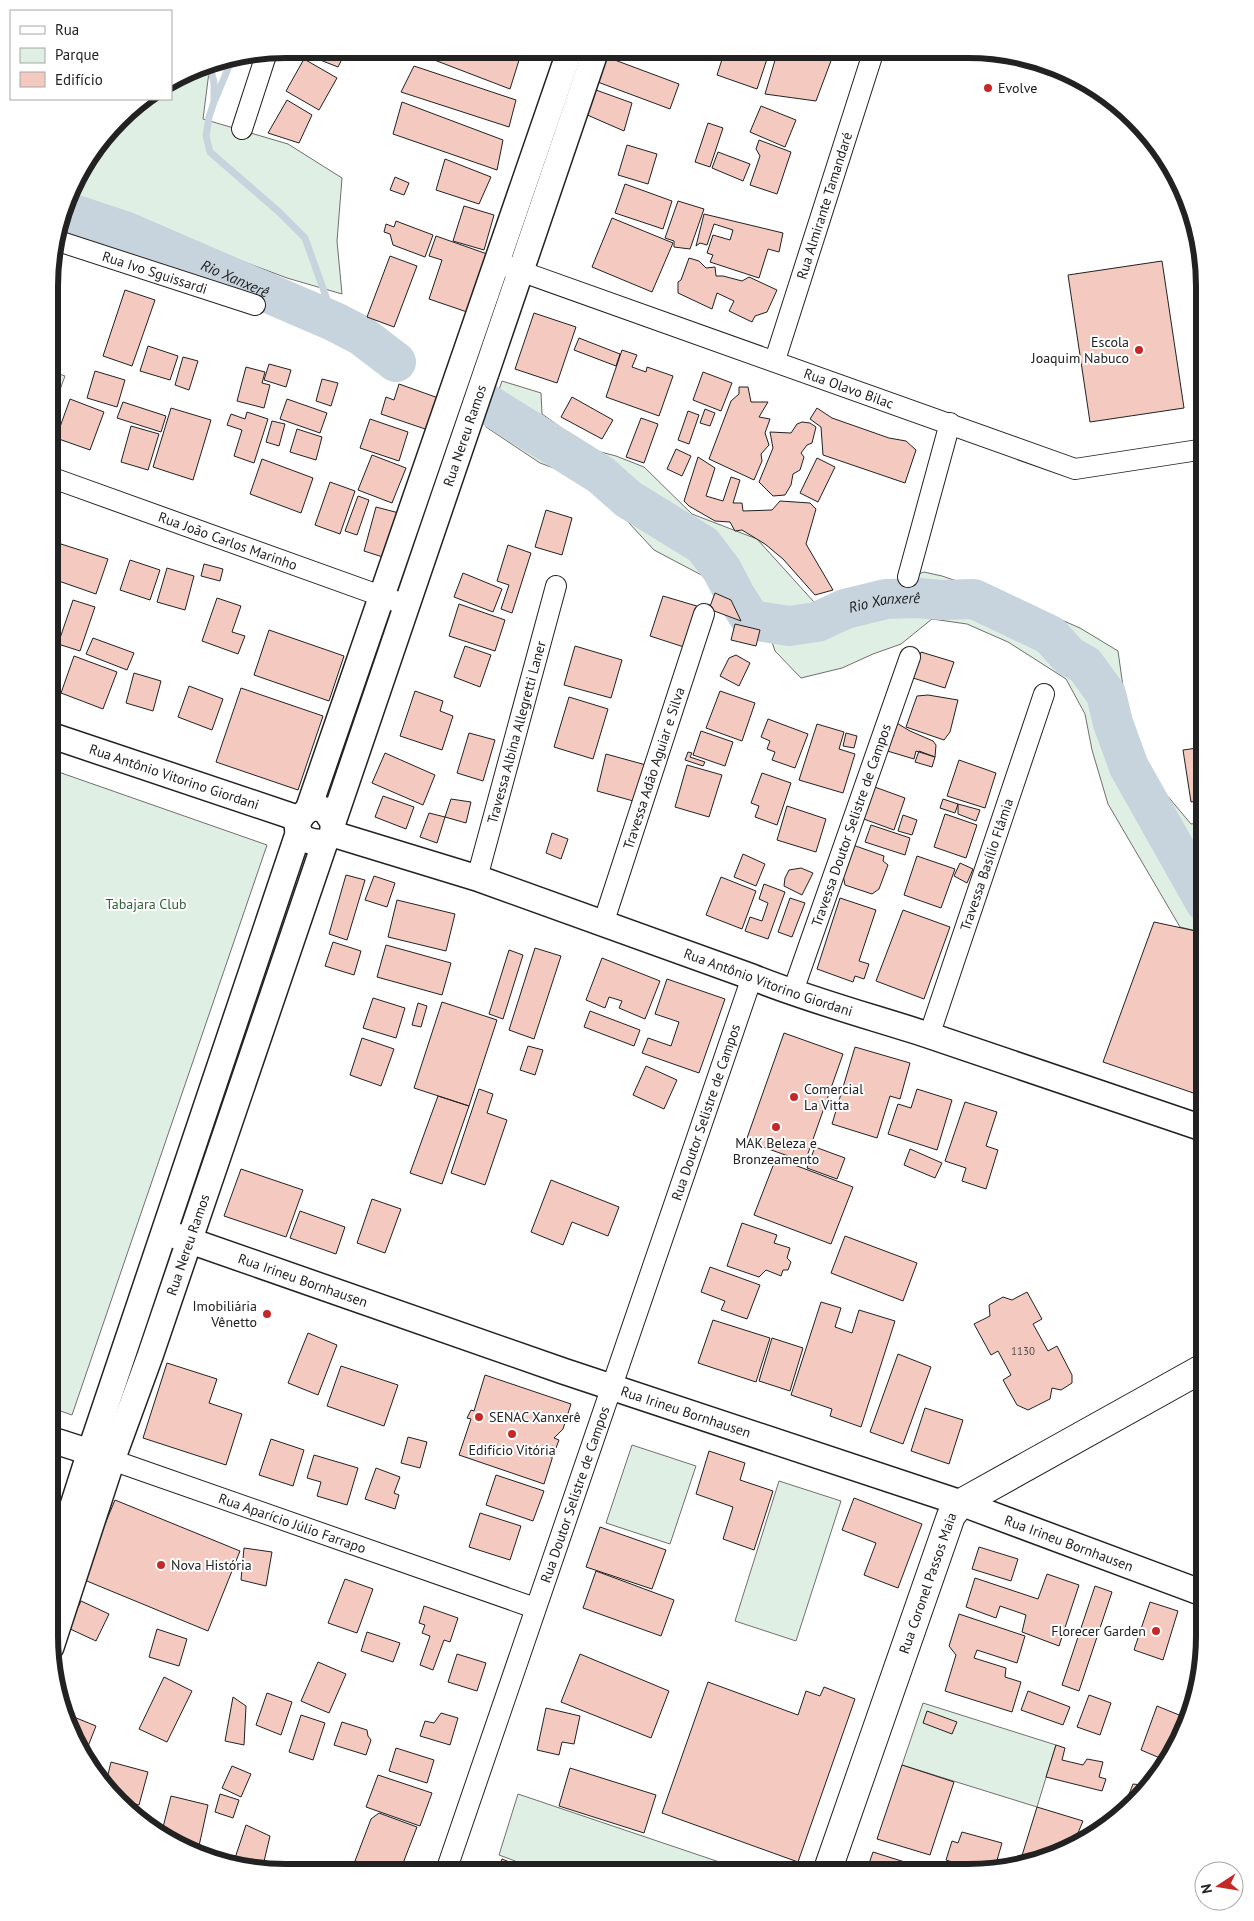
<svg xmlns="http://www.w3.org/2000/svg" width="1254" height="1921" viewBox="0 0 1254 1921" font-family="'PT Sans',sans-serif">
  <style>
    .green { fill: #e0efe3; stroke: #6f6f6f }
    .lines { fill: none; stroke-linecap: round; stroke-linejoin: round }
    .stream { stroke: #c7d3dd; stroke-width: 7 }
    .river { stroke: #c7d3dd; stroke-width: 40 }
    .building { fill: #f3c9c0; stroke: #222 }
    .minor-casing { stroke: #222; stroke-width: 22 }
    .tertiary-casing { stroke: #222; stroke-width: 28 }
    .secondary-casing { stroke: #222; stroke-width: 30 }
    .minor { stroke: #fff; stroke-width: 20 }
    .tertiary { stroke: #fff; stroke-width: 25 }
    .secondary { stroke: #fff; stroke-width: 28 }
    .poi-dot { fill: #c62828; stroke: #fff; stroke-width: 2 }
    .labels { text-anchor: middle; stroke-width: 4; stroke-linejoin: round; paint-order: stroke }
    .number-label { font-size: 11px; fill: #564c4a }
    .poi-label { font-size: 14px; fill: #222; stroke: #fff; text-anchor: start }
    .street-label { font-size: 14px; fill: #222; stroke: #fff }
    .park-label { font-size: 14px; fill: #2f5e38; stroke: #fff }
    .water-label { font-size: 15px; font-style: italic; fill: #222; stroke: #fff }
    .rim { fill: none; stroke: #222; stroke-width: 6 }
  </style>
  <rect width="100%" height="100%" fill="#fff"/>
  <path class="green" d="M210,64L203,119L288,144L342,178L337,241L342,294L287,278L69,196L73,180L129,108L143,99H171V81L195,67Z
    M51,371L65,376L51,414Z
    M502,381L541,393L542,414L593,450L616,456L644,467L692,514L757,539L814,602L888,585L924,572L942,576L1027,605L1080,628L1118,651L1124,694L1139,762L1191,824L1205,822V933L1180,927L1108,804L1092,750L1085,714L1066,679L1008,642L967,624L932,619L901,644L873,654L842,668L801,678L775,651L760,606L654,550L591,482L540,463L486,427Z
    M50,769L267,845L72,1415L49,1407Z
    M632,1445L696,1466L670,1544L606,1523Z
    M779,1481L841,1501L796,1641L735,1621Z
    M923,1703L1056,1745L1037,1807L902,1765Z
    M518,1794L749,1872L542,1871L499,1855Z"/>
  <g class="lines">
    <path class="stream" d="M209,64L214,82V102L209,117L206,136L210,152L279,212L305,238L335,322
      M215,100L232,59"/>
    <g class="river">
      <path id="s1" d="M64,211L127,232L335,322L362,336L396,362"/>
      <path id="s2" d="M484,402L601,475L628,499L703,545L722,570L735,595L751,620L789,626L817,622L845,609L886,599L918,598L942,600L974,599L1050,635L1069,656L1085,665L1106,694L1113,723L1129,767L1205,902"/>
    </g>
  </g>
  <path class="building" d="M292,49H347L338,67Z
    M418,49H500L520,57L510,89L416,53Z
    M631,50H659L655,60Z
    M687,50H712L709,57Z
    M725,50H770L757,89L717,75Z
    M778,50H835L816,101L765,94Z
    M604,56L679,84L670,109L595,81Z
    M304,59L337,78L319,110L286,91Z
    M414,66L516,100L509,127L401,92Z
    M596,90L632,103L624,131L585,114Z
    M287,100L312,115L299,143L268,133Z
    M402,102L503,140L497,170L393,134Z
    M761,106L796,120L785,147L750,132Z
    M708,123L723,128L710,167L695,162Z
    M759,140L791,152L777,194L750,185L760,156L756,149Z
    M627,145L657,154L648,184L618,175Z
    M718,152L750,164L743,181L712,168Z
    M445,159L491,177L479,204L436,190Z
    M395,177L409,183L404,195L390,190Z
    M625,184L672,201L663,229L615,213Z
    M678,201L704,209L690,249L674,247V241L665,238Z
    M464,206L494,215L484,250L453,241Z
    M704,214L783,233L779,252L768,249L759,278L710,262L713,255L707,253L713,235L730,240L733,230L714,224L707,245L700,243L696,246Z
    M612,218L673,243L652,292L592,267Z
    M396,221L433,235L425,257L393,245L390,234L384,232L386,224L394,227Z
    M436,236L490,255L470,313L429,299L442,260L429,256Z
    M390,256L417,266L394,327L367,317Z
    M689,258L699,261L706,268L715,267L716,276H723L742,281L749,277L777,290L767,312L755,316L752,322L729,311L734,301L717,293L712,309L678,293V282L681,280Z
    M1162,261L1184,408L1090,422L1068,275Z
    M125,290L155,300L132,366L103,356Z
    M534,313L576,327L557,383L515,369Z
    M579,338L620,354L616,366L574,350Z
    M148,346L178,356L170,380L140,371Z
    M622,350L637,355L632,367L646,372L647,367L673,376L659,416L606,397Z
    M183,357L198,361L189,390L175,385Z
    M269,364L291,370L286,387L264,380Z
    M246,367L265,372L262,383L270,385L264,408L237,401Z
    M95,371L125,380L117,407L87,398Z
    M703,372L732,383L721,411L693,400Z
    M322,379L338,383L331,406L316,401Z
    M399,384L444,400L434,432L381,414L386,397L394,400Z
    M739,387H748L751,402H768L759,417L770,419L765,433L769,445L761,454L762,461L754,480L709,459L731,401L739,394Z
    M572,397L613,420L602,439L561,417Z
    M70,399L104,412L90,450L56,438Z
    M287,399L327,413L320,433L280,419Z
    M123,402L166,416L161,432L117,418Z
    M171,408L211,420L193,480L153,467Z
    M817,408L832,418L889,438L906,441L916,450L905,483L823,455L821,427L810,419Z
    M705,409L715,413L710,426L700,423Z
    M688,411L699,415L689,444L678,440Z
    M247,412L268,419L254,463L234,456L242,430L227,425L231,414L245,419Z
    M641,418L658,424L644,463L626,457Z
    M370,419L408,432L399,461L360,448Z
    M272,421L285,424L279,446L266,442Z
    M802,422L810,423L816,427L812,443L807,445L801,453L804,457L800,470L793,474L791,485L785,495L773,496L759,482L773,448L770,432L791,433L797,424Z
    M131,426L159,434L148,470L121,462Z
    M297,429L322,437L316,460L290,452Z
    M676,449L691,456L682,476L667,469Z
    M372,455L406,468L392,503L358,490Z
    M698,457L715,468L706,496L723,501L731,477L740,480L733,503H742L743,511L772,510L780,501L810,503L816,509L806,544L833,590L815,595L783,559L765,544L742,530L735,531L730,522L715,521L689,506L684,501Z
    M817,458L835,467L818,502L800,493Z
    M262,459L313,478L301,513L250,494Z
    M330,482L355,491L340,534L315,525Z
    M358,496L369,500L357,535L345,531Z
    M376,507L399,513L386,558L364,551Z
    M546,510L572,518L562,555L535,547Z
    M50,544L56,546L50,562Z
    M61,544L108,559L96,594L50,578Z
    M508,545L531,553L512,613L501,609L509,585L497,581Z
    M130,560L160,570L150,600L120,590Z
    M204,564L223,569L220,581L201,576Z
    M167,568L194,576L185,610L157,602Z
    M463,573L502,589L493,612L454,597Z
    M715,593L731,600L741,621L709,609Z
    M663,596L700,607L687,648L650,636Z
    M217,598L241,606L232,632L245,636L238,654L202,641Z
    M73,600L95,607L80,651L58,644Z
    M459,604L505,620L495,651L449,636Z
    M735,624L760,630L756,646L731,640Z
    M269,630L344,656L329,701L254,675Z
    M93,638L134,653L127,670L86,654Z
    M465,646L491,655L480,687L454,677Z
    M575,646L622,660L611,698L564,685Z
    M50,649L60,653L50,676Z
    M921,652L954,662L945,688L913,678Z
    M736,655L750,663L739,686L720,676L729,658Z
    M74,656L117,672L103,709L61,693Z
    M134,673L161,681L153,711L126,703Z
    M189,686L223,699L212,730L178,717Z
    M241,688L323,716L298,790L216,762Z
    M415,691L443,701L440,711L453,716L442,750L400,736Z
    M720,691L755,703L742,741L706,728Z
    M928,695L958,700L950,732L944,740L906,727L917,696Z
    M569,697L608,709L593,759L554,747Z
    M768,719L808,734L795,768L772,760L775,752L767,749L770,741L761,737Z
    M895,722L910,731L933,741L936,745L935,757L916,751L914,759L884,750L894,735L889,731Z
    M817,724L844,732L839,749L855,754L843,793L799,780Z
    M701,731L733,742L725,766L693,755Z
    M469,733L495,740L483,781L457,773Z
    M846,733L857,736L854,748L843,746Z
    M1205,747V800L1191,802L1183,750Z
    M919,751L935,757L932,767L915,762Z
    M688,752L692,753L690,757L705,762L703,766L685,760Z
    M385,753L435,775L423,805L372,783Z
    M606,754L646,765L637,802L597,791Z
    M959,760L996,773L985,808L947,796Z
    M687,765L722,775L709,817L675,807Z
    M762,773L791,783L777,825L755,817L759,806L751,803Z
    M872,786L905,798L894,830L861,818Z
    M383,796L414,807L406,829L375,817Z
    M451,799L471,802L466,823L445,817Z
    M943,799L958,804L955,813L940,808Z
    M958,804L980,810L976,821L958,814Z
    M787,806L826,819L816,852L777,840Z
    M429,813L445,817L437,843L420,837Z
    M945,814L977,825L966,858L934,847Z
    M903,815L917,820L912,835L898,831Z
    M871,825L910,838L905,855L865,842Z
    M552,833L568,839L561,859L546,853Z
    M850,844L884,856L883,861L888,865L879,889L872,894L845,885L842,870Z
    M743,854L765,864L756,886L734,877Z
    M917,856L955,869L941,908L904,895Z
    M960,863L973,869L967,883L954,876Z
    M801,868L813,873L802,895L784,886L785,878L789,870Z
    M346,875L365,880L347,940L329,934Z
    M374,876L395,883L387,907L365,900Z
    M721,877L756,891L742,929L706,915Z
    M764,884L785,892L768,939L745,931L750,917L762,921L768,903L759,899Z
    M790,898L805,903L792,937L778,932Z
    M840,898L876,910L859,961L869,964L864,979L855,976L853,982L817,969Z
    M397,900L455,914L446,951L388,937Z
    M903,910L950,927L924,999L876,981Z
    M1154,922L1205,933V1097L1103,1062Z
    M333,942L361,951L354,975L325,966Z
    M386,945L451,963L442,995L377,977Z
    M535,948L561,956L534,1039L509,1030Z
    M509,950L523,955L503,1019L489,1014Z
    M602,958L660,981L645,1019L619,1008L622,1001L609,997L605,1008L586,1000Z
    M667,979L725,999L699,1073L642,1053L648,1038L671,1046L679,1022L655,1014Z
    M373,998L405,1008L396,1038L363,1028Z
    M442,1002L497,1020L469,1106L414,1088Z
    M418,1003L427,1006L421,1027L412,1025Z
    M590,1011L640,1030L634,1046L584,1027Z
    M784,1033L843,1054L805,1162L746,1141Z
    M362,1038L394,1049L381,1086L350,1075Z
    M528,1046L543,1050L535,1075L520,1070Z
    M855,1047L910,1063L900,1099L890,1096L877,1138L832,1124Z
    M646,1066L677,1080L664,1109L633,1095Z
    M479,1089L493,1094L487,1113L507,1120L485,1185L451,1173Z
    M917,1089L952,1100L937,1150L888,1134L898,1104L911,1108Z
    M438,1096L469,1106L442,1184L410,1173Z
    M965,1102L997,1112L986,1146L998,1150L986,1189L962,1181L966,1168L945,1161Z
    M815,1147L845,1158L837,1179L807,1168Z
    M910,1149L942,1163L935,1178L904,1165Z
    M776,1158L853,1187L831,1244L754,1215Z
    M241,1169L303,1190L286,1237L224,1216Z
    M551,1180L619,1207L608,1236L572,1222L563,1245L531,1232Z
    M372,1199L401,1209L385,1253L357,1243Z
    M300,1211L345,1227L336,1254L290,1238Z
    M742,1223L777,1235L774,1243L790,1248L787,1258L791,1262L788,1270H783L781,1276L766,1270L759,1277L727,1266Z
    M845,1236L917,1263L903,1301L831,1273Z
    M710,1267L760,1285L747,1319L721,1310L725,1301L701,1292Z
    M1027,1292L1042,1319L1033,1324L1048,1351L1057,1346L1072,1375V1383L1061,1390L1052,1388L1050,1399L1028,1410L1017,1405L1003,1380L1011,1375L998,1351L991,1355L974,1324L990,1316L989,1305L1003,1297L1012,1300Z
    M821,1302L841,1308L835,1327L852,1333L859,1310L895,1321L861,1427L830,1416L832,1409L791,1395Z
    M713,1320L770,1338L756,1382L698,1363Z
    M308,1333L337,1345L318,1395L288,1383Z
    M772,1338L803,1348L790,1391L759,1381Z
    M898,1354L931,1367L903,1444L870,1432Z
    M167,1363L217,1379L209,1403L242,1414L226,1465L143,1438Z
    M341,1366L398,1385L384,1426L327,1406Z
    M485,1375L571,1404L563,1429L554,1438L559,1440L556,1448L552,1446V1459L544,1484L459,1455L471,1419L467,1418L471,1410L474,1411Z
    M925,1408L963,1420L949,1464L911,1451Z
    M408,1437L427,1442L420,1468L401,1463Z
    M271,1439L304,1450L293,1486L259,1475Z
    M709,1451L745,1463L740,1480L773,1491L754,1550L723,1539L733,1507L696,1494Z
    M314,1455L358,1468L347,1505L317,1496L321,1482L307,1478Z
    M376,1468L400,1477L394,1493L399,1495L395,1509L365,1499Z
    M496,1475L544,1491L533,1521L486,1505Z
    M854,1498L922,1524L898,1588L864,1575L876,1543L842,1530Z
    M115,1500L240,1551L208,1631L82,1579Z
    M480,1513L521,1526L510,1560L469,1547Z
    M600,1527L666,1550L652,1589L586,1567Z
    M979,1547L1018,1559L1011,1581L972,1569Z
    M244,1548L272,1552L266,1586L241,1580Z
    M596,1571L674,1600L661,1636L583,1608Z
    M1047,1574L1079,1585L1059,1646L1022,1632L1026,1615L1000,1606L996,1618L966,1607L975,1578L1038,1599Z
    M345,1579L373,1589L357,1633L328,1623Z
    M1095,1586L1112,1592L1079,1691L1062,1685Z
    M81,1601L109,1614L96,1641L68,1628Z
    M1150,1602L1178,1611L1163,1660L1134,1650Z
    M424,1606L458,1618L450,1642L444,1640L433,1670L420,1665L430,1636L422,1633L425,1625L419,1623Z
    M959,1614L1025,1636L1017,1663L977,1650L974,1658L1006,1668L1005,1677L1021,1682L1012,1712L945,1691L956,1655L949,1646Z
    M157,1629L187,1639L179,1666L149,1657Z
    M367,1632L400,1643L393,1662L361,1651Z
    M457,1654L486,1663L477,1691L448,1682Z
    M580,1654L669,1691L651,1738L561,1702Z
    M318,1662L346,1674L329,1713L301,1701Z
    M164,1677L192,1691L167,1742L139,1729Z
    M708,1682L798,1715L806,1691L820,1696L824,1687L855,1699L798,1862L662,1813Z
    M1028,1691L1070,1707L1063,1725L1021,1710Z
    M267,1693L292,1702L281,1735L256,1725Z
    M1089,1695L1111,1703L1100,1735L1077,1727Z
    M233,1697L246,1706L244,1745L225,1741Z
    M1157,1706L1189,1719L1187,1727L1167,1761L1141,1750Z
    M546,1708L580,1716L574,1744L562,1742L559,1755L537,1750Z
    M927,1711L957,1722L952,1734L923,1723Z
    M64,1713L96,1726L85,1754L82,1753L67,1726Z
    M441,1713L458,1718L450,1745L420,1736L425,1721L434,1723Z
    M301,1715L325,1723L313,1760L289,1752Z
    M342,1722L367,1730L368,1736L371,1740L366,1755L334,1745Z
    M1056,1745L1065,1748L1062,1760L1083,1765L1087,1759L1103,1762L1099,1777L1106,1779L1102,1791L1046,1777Z
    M396,1748L434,1760L427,1783L389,1771Z
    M111,1762L148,1772L139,1805L117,1799L105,1787Z
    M902,1765L954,1782L930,1855L877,1839Z
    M232,1766L251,1774L241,1797L222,1788Z
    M570,1768L656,1795L644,1833L559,1806Z
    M378,1775L432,1793L420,1826L366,1807Z
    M1145,1779L1155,1781L1135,1801L1127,1799L1133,1784L1142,1785Z
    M220,1794L239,1800L233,1818L215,1812Z
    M171,1796L208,1805L197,1855L161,1835Z
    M1037,1807L1083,1821L1078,1833L1091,1836L1059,1854L1020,1862Z
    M379,1813L417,1827L400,1871H380L355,1861L371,1819Z
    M246,1825L270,1836L262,1870H255L233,1864Z
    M962,1832L1002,1843L995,1867L986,1864L984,1869L978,1870L946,1860L952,1841L958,1843Z
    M873,1852L911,1864L908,1872H866Z
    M502,1859L532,1871H497Z"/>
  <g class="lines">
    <defs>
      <g id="minor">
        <path d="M1051,65L1062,68"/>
        <path d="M242,129L267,52"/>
        <path id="s3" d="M55,240L255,305"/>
        <path id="s4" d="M506,266L1075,469L1205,449"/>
        <path id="s5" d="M775,360L874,50"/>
        <path id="s6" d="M50,477L406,605"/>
        <path d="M908,577L950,423"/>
        <path id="s7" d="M477,878L556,586"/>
        <path id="s8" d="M603,924L704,614"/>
        <path id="s9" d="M792,994L910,657"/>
        <path id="s10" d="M929,1036L1044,694"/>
        <path id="s11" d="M112,1460L535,1608"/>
        <path id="s12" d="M446,1871L752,977"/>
      </g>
      <g id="tertiary">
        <path id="s13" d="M50,735L300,819"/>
        <path d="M308,810L570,50"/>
        <path id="s14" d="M333,822L325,810L313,807C287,821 295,845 325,842L333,834V822L596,50"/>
        <path id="s15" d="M333,834L477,878L752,977C809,1000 869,1016 928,1035C1021,1066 1113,1098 1205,1129"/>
        <path id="s16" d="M165,1232L563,1371L961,1503L1205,1594"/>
        <path d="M49,1439L105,1457"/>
        <path d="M49,1581L90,1452L299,831"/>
        <path id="s17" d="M51,1647L112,1460L150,1356L325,842"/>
      </g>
      <g id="secondary">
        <path id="s18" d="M827,1872L951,1516L961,1503L1205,1367"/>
      </g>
    </defs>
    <use href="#minor" class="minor-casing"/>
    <use href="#tertiary" class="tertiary-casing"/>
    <use href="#secondary" class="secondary-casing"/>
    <use href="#minor" class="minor"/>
    <use href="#tertiary" class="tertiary"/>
    <use href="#secondary" class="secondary"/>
  </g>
  <g class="poi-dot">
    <circle cx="988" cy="88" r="5"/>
    <circle cx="1139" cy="350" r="5"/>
    <circle cx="794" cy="1097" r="5"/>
    <circle cx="776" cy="1127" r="5"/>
    <circle cx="267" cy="1314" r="5"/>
    <circle cx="479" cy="1417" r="5"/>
    <circle cx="512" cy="1434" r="5"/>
    <circle cx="161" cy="1565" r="5"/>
    <circle cx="1156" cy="1631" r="5"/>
  </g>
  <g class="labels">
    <g class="number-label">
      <text x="1023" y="1355">1130</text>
    </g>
    <g class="poi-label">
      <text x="998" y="93">Evolve</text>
      <text x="1129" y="347" text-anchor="end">Escola<tspan x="1129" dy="16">Joaquim Nabuco</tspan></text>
      <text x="804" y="1094">Comercial<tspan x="804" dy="16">La Vitta</tspan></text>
      <text x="776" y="1148" text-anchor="middle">MAK Beleza e<tspan x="776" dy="16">Bronzeamento</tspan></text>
      <text x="257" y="1311" text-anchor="end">Imobiliária<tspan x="257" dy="16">Vênetto</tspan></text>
      <text x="489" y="1422">SENAC Xanxerê</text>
      <text x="512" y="1455" text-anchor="middle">Edifício Vitória</text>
      <text x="171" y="1570">Nova História</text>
      <text x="1146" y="1636" text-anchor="end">Florecer Garden</text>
    </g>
    <g class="street-label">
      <text dy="5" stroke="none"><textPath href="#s5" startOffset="162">Rua Almirante Tamandaré</textPath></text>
      <text dy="5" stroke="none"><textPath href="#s3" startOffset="105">Rua Ivo Sguissardi</textPath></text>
      <text dy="5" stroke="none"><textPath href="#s4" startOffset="364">Rua Olavo Bilac</textPath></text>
      <text dy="5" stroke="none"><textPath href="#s14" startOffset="520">Rua Nereu Ramos</textPath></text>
      <text dy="5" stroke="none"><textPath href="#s6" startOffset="189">Rua João Carlos Marinho</textPath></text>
      <text dy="5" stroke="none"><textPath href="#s7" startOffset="151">Travessa Albina Allegretti Laner</textPath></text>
      <text dy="5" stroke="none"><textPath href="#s8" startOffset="164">Travessa Adão Aguiar e Silva</textPath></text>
      <text dy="5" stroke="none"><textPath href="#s13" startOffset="131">Rua Antônio Vitorino Giordani</textPath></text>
      <text dy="5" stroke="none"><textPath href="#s9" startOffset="179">Travessa Doutor Selistre de Campos</textPath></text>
      <text dy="5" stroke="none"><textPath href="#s10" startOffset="181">Travessa Basílio Flâmia</textPath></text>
      <text dy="5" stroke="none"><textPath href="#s15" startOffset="460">Rua Antônio Vitorino Giordani</textPath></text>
      <text dy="5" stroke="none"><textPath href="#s12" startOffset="802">Rua Doutor Selistre de Campos</textPath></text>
      <text dy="5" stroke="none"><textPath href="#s17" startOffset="425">Rua Nereu Ramos</textPath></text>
      <text dy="5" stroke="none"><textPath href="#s16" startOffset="146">Rua Irineu Bornhausen</textPath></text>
      <text dy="5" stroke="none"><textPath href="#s16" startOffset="551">Rua Irineu Bornhausen</textPath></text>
      <text dy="5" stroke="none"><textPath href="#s12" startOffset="398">Rua Doutor Selistre de Campos</textPath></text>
      <text dy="5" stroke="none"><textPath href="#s11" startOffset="191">Rua Aparício Júlio Farrapo</textPath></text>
      <text dy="5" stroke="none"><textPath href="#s16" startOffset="956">Rua Irineu Bornhausen</textPath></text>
      <text dy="5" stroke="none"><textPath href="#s18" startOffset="306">Rua Coronel Passos Maia</textPath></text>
    </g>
    <g class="park-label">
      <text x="146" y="909">Tabajara Club</text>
    </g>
    <g class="water-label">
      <text dy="5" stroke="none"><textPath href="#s1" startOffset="184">Rio Xanxerê</textPath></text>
      <text dy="5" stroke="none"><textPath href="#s2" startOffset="489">Rio Xanxerê</textPath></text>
    </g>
  </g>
  <path d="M0 0H1254V1921H0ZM286 58H968A228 228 0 0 1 1196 286V1636A228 228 0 0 1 968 1864H286A228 228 0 0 1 58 1636V286A228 228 0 0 1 286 58Z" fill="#fff" fill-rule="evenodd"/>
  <path class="rim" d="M286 58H968A228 228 0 0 1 1196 286V1636A228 228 0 0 1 968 1864H286A228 228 0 0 1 58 1636V286A228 228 0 0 1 286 58Z"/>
  <rect x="10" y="10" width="162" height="90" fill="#ffffff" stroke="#a7a7a7"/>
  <rect x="20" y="26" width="25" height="8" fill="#ffffff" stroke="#a7a7a7"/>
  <text x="55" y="35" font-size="15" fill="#222222">Rua</text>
  <rect x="20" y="48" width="25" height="15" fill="#e0efe3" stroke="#a7a7a7"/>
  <text x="55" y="60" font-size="15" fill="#222222">Parque</text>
  <rect x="20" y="72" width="25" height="15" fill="#f3c9c0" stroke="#a7a7a7"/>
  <text x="55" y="85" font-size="15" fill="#222222">Edifício</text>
  <g transform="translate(1219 1886) rotate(258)"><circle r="24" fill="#ffffff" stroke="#a7a7a7"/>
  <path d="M0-4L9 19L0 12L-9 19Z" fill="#c62828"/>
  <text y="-8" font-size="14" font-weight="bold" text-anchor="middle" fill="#222222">N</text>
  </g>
</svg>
